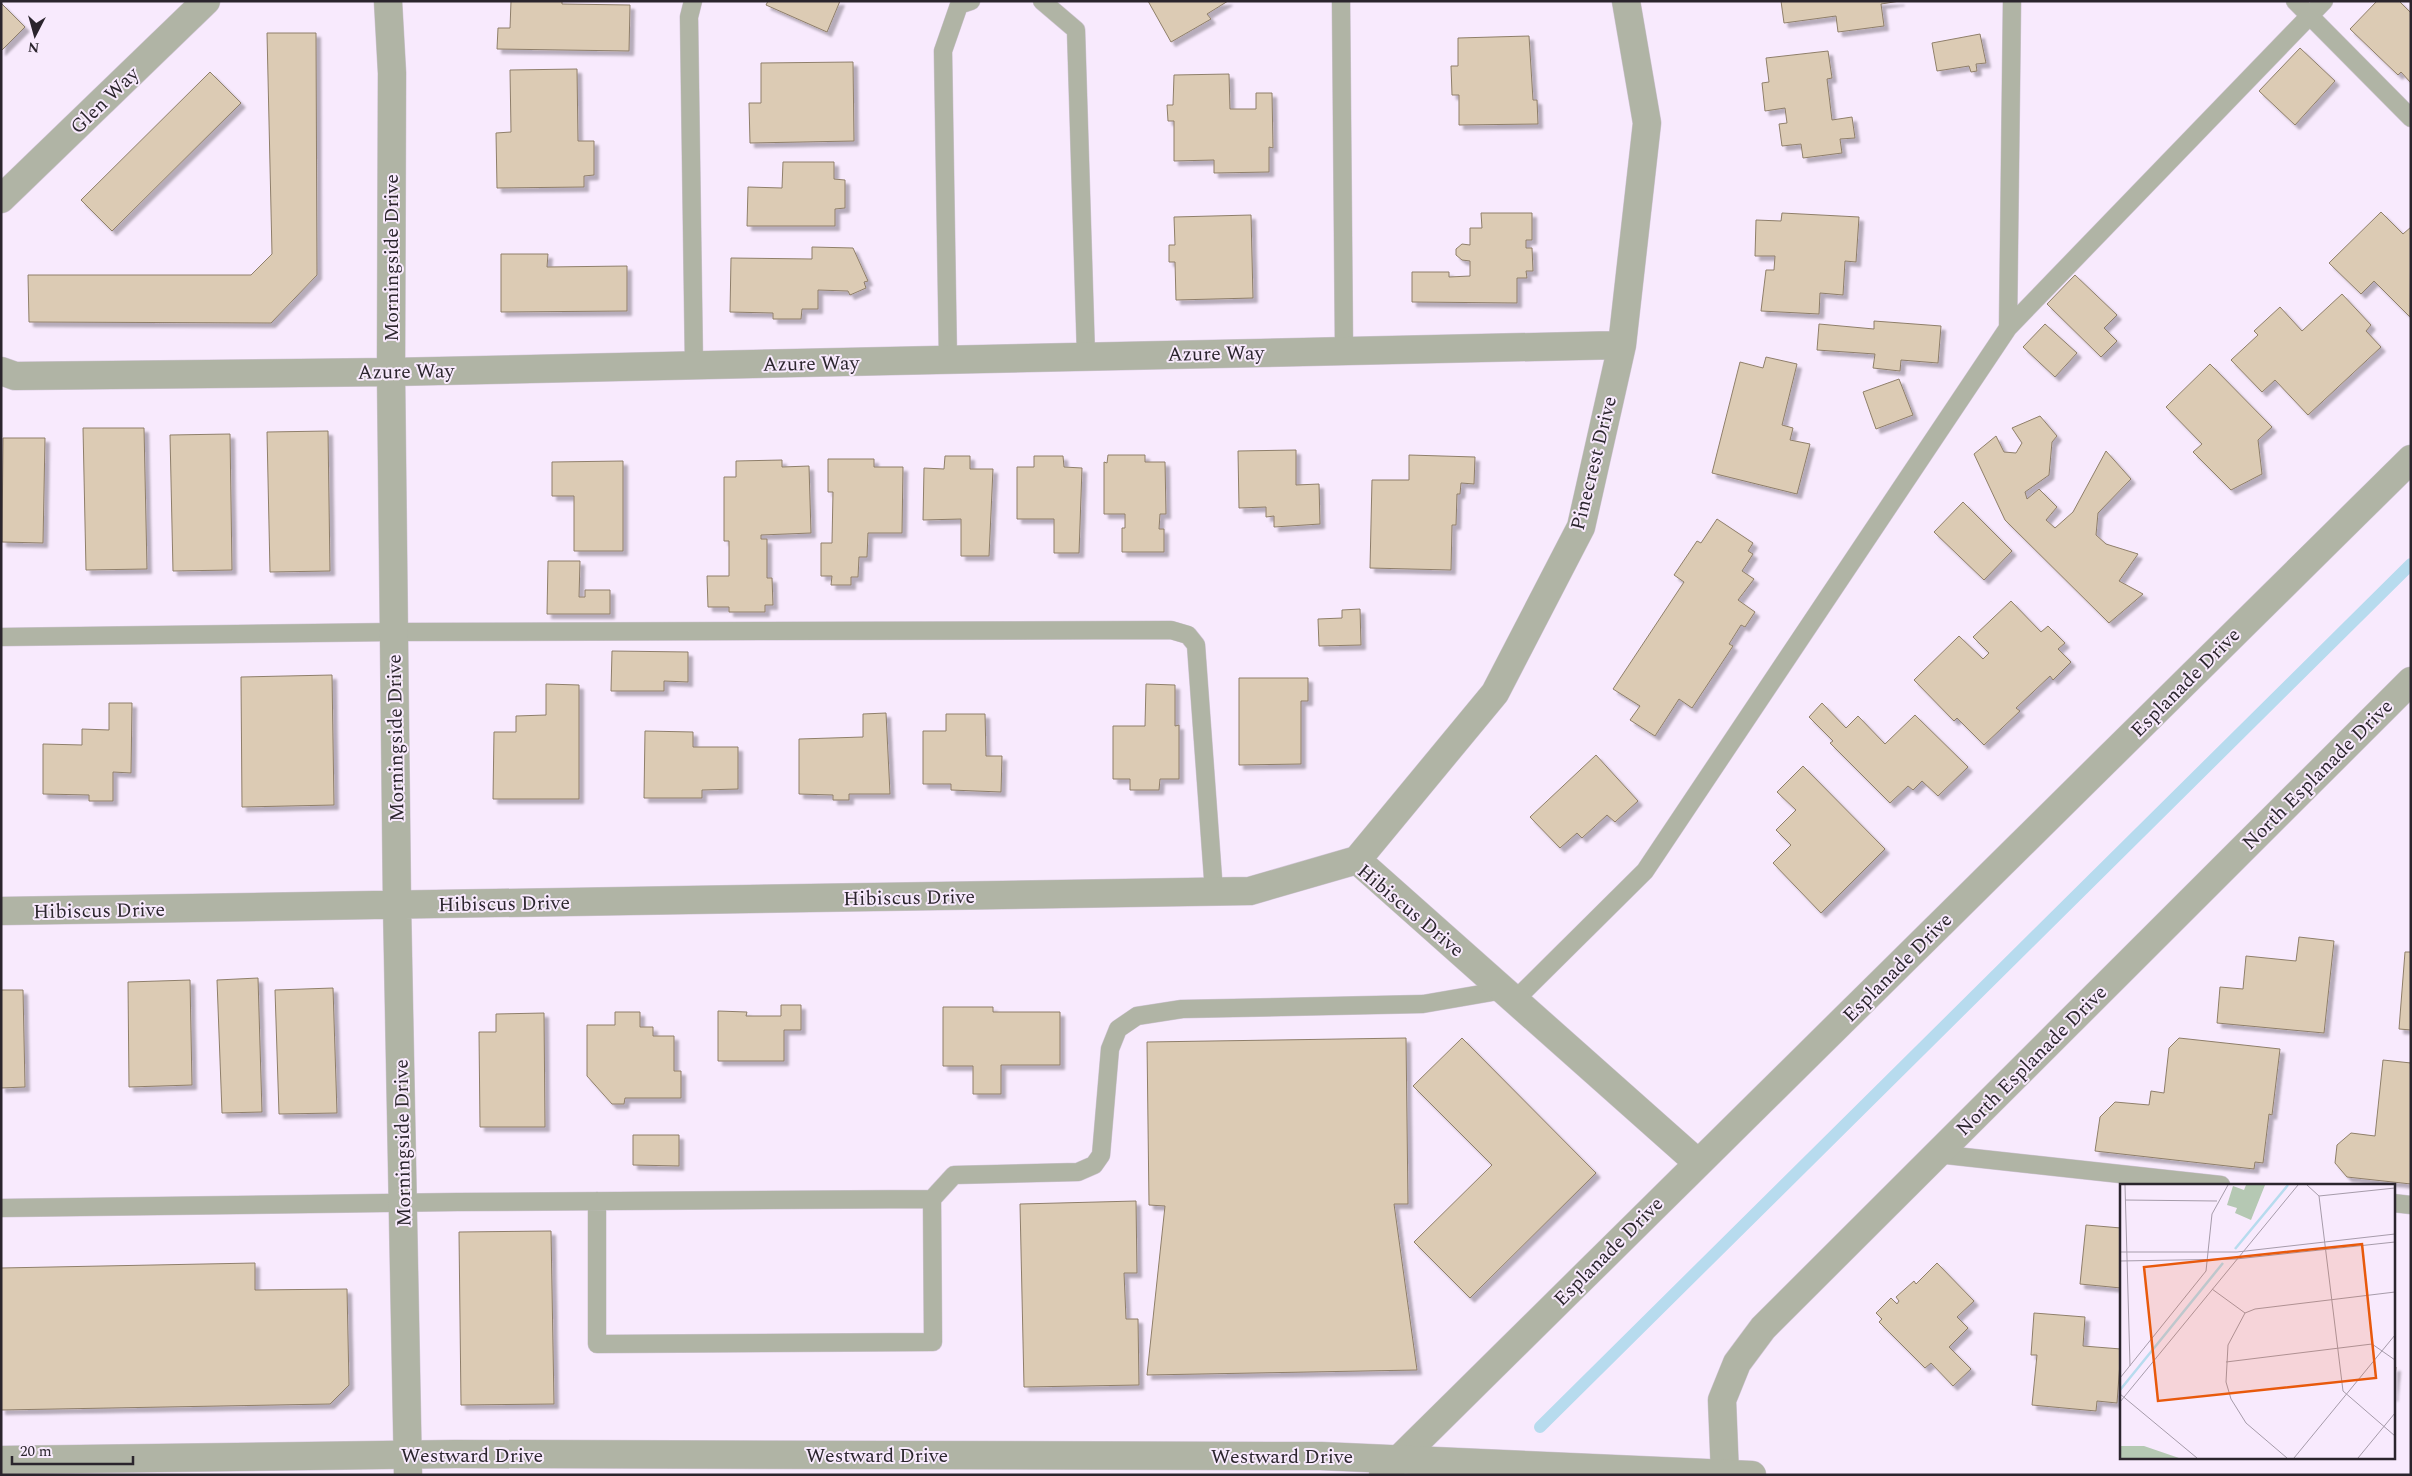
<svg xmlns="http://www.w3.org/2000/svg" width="2412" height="1476" viewBox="0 0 2412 1476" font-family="Spectral,serif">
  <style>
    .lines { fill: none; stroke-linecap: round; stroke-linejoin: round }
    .stream { stroke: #b7dbee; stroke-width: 12 }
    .building { fill: #dccbb4; stroke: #8f7f6a; filter: url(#shadow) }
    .service-casing { stroke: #d3c7d8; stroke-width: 19 }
    .minor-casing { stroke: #d3c7d8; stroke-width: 29 }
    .tertiary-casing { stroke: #d3c7d8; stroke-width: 29 }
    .service { stroke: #b0b4a5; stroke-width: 18 }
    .minor { stroke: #b0b4a5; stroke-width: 28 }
    .tertiary { stroke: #b0b4a5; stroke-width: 28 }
    .labels { text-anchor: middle; stroke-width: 4; stroke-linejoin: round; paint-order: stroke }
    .street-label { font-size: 20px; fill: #2b252d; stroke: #f8eafd }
    .inset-river { fill: none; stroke: #b7dbee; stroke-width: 2.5 }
    .inset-road { fill: none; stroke: #a69baa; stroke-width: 1 }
    .view { fill: #e8590c; fill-opacity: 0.15; stroke: #e8590c; stroke-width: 2.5 }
    .inset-edge { fill: none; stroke: #2b252d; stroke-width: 2.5 }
  </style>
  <defs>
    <filter id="shadow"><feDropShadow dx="4.5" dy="4.5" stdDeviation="1" flood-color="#0004"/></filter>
  </defs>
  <rect width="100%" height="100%" fill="#f8eafd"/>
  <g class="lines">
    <path class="stream" d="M1540,1427L2411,564"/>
  </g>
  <path class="building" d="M511,1H562V4L630,5L629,51L497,49L498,28H510Z
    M768,1H840L827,32L766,5Z
    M1148,1H1228L1207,14L1211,19L1171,42Z
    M1781,1H1900L1881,4L1884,26L1838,32L1836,16L1784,23Z
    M2377,1H2399L2411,13V83L2401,72L2398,75L2350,29Z
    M1,3L25,27L1,51Z
    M267,33H316L317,275L271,323L29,322L28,275H251L272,254Z
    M1980,34L1986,63L1976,64L1977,71L1971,72L1969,66L1937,71L1932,43Z
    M1529,36L1533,100H1537L1538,124L1459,125V95H1452L1451,66H1458V38Z
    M2300,48L2335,81L2295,125L2259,91Z
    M1828,51L1832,78L1827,79L1832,120L1852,117L1855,138L1840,139L1842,153L1803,158L1801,144L1782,146L1779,124L1787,123L1785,108L1765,111L1762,83L1769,82L1766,58Z
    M853,62L854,141L750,143L749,103H761V63Z
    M577,69L578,141H594V175L584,176V187L497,188L496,133L511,132L510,70Z
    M210,72L241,103L112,231L81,200Z
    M1229,74L1230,109H1256V93H1272L1273,148L1269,147V172L1214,173V160L1174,161V121H1168L1167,105H1173L1174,75Z
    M783,162H834V179L845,180V208L835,209V226H747L748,187L782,188Z
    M2381,212L2403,234L2411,227L2410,317L2374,281L2361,294L2329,263Z
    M1481,213H1532V240H1526V248H1532L1533,271H1526L1527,278H1517V303L1412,302V272H1449V277L1470,276V261L1462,260L1456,255V249L1462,244L1470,245V228H1482Z
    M1782,213L1859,217L1856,262L1845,261L1843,295L1820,293L1819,314L1761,311L1766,270H1774L1775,256H1755L1756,220L1781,221Z
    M1251,215L1253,298L1176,300L1175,262H1169V245H1175L1174,217Z
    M812,247L853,248L868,281L864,282L866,288L850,295L848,291L818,290V309H802L801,319H773V313L730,312L731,258L812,259Z
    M501,254H548L547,267L627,266V311L501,312Z
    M2075,275L2117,315L2104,328L2117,341L2101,357L2047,304Z
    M2342,294L2371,325L2366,331L2381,347L2308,415L2275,380L2262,392L2231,360L2258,335L2254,331L2280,307L2302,331Z
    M1874,321L1941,326L1938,363L1901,360L1900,371L1873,368L1875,354L1817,350L1819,324L1874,329Z
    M2045,324L2077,353L2055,377L2023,347Z
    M1766,357L1797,364L1782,425L1793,428L1790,440L1810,444L1797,494L1712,473L1740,362L1763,368Z
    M2210,364L2272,427L2258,440L2262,474L2231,490L2193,452L2202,444L2166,407Z
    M1899,379L1913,415L1876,429L1863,392Z
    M2040,416L2057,436L2052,442L2049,475L2025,492L2027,499L2039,489L2057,507L2046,520L2055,528L2073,512L2106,451L2131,479L2098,513L2096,535L2106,544L2138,554L2119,581L2143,594L2109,623L2005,520L1974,454L1996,436L2004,452L2016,453L2022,443L2012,428Z
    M83,428H144L147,569L86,570Z
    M328,431L330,571L270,572L267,432Z
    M230,434L232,570L173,571L170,435Z
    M3,438H45L43,543L2,542Z
    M1296,450V485L1319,484L1320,524L1274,527V516L1266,517V507L1239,508L1238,451Z
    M1108,455H1145V462H1165L1166,514H1160L1159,529H1164V552H1122V528H1125V514H1104V462L1107,463Z
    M1409,455L1475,457L1474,484L1461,483L1460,494H1457L1456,525H1452L1451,570L1370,568L1372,480H1409Z
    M945,456H970V469H993L989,556H961V519L923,520L924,468L944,469Z
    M1034,456H1063L1064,467L1082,468L1079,553H1054V519H1017V467H1034Z
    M828,459H874V467H903L902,533H868L867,557H859L858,577H851V585H831L832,576H821V543H832L833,492H828Z
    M782,460V467L809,466L811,533L761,535V539H767V578H772L773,605H765V612H729V607H708L707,576H729V541H724V477H736V461Z
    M623,461V551H574V496H552V462Z
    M1963,502L2012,551L1984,580L1934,532Z
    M1717,519L1753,543L1748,551L1753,554L1742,571L1754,579L1738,600L1755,612L1745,627L1741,625L1729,644L1733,646L1692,708L1679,699L1655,736L1630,720L1640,706L1613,689L1684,582L1674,575L1697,541L1701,543Z
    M548,561H580L579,597H585V590H610V614H547Z
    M2011,601L2041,632L2048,626L2065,643L2058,649L2071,662L2053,680L2050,676L2016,708L2020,711L1984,745L1957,718L1954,721L1914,680L1959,636L1983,659L1989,653L1973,637Z
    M1360,609L1361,645L1319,646L1318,619L1342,618V610Z
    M612,651L688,652V682L664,681V691H611Z
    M332,675L334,805L242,807L241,677Z
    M1239,678H1308V701H1301V764L1239,765Z
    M546,684L579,685V799H493L494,732H516V716L546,715Z
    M1146,684L1175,685V726L1179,725V779H1160L1159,790H1130V779H1113V726H1145Z
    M109,703H132L131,773L113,772V801H89V795L43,794V744L82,745V729L109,730Z
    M1822,703L1846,728L1858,716L1885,744L1915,715L1968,767L1938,796L1922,781L1913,790L1908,786L1890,803L1830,743L1833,741L1809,717Z
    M886,713L890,794H849V800H833V795L799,794V739L863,737V714Z
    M946,714H985L986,756H1002L1001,792L951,790V784H923V731H946Z
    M645,731L693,732V747H738V789L702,790V798H644Z
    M1596,755L1638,801L1615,822L1607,815L1582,838L1577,833L1560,848L1530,817Z
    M1803,766L1885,849L1821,913L1773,863L1791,845L1776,830L1796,810L1777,792Z
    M2299,937L2334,941L2324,1033L2217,1023L2220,987L2243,989L2246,956L2296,961Z
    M2405,952H2411V1030L2399,1029Z
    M258,978L262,1112L222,1113L217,980Z
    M190,980L192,1085L129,1087L128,982Z
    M333,988L337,1113L279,1114L275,990Z
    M1,990H23L25,1087L1,1088Z
    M781,1005H801V1030H784V1061H718V1011L747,1012L746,1016H781Z
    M943,1007H993V1012H1060V1065H1001V1094H973V1066H943Z
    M615,1012H640V1027H653V1036H674V1071H681V1098H625L624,1104H612L587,1076V1025H615Z
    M544,1013L545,1127H480L479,1032H496V1014Z
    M1406,1038L1408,1204H1394L1417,1370L1147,1375L1165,1206L1149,1205L1147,1042Z
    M1462,1038L1596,1173L1470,1298L1414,1242L1492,1165L1413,1086Z
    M2179,1038L2280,1049L2272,1115L2269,1114L2263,1163L2255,1162L2254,1169L2095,1151L2100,1117L2115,1102L2149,1105L2151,1091L2164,1093L2169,1048Z
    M2383,1060L2411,1063V1184L2347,1177L2335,1163L2337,1145L2351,1133L2375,1136Z
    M633,1135H679V1166L633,1165Z
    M1136,1201L1137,1273H1124L1126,1319H1138L1139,1385L1024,1387L1020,1204Z
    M2086,1225L2121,1228V1288L2080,1284Z
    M551,1231L554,1404L461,1405L459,1232Z
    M255,1263V1290L347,1289L349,1385L330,1404L1,1410V1268Z
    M1937,1263L1974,1301L1957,1317L1968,1328L1949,1347L1971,1369L1953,1386L1931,1363L1925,1368L1879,1322L1882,1319L1876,1313L1891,1298L1897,1304L1899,1301L1896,1297L1914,1281L1916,1284Z
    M2034,1313L2085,1317L2083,1346L2121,1349L2117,1403L2097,1401L2096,1411L2032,1405L2037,1355H2031Z
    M2393,1367H2396L2393,1397Z"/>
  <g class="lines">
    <defs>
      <path id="service" d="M693,1L689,17L694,366
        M1042,1L1076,30L1086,356
        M1341,1L1344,350
        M2295,1L2411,118
        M2008,328L2324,1
        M948,360L943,51L959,5L971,1
        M1,637L394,632L1171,630L1188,635L1196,645L1214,892
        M1515,1000L1645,871L2008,328L2012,1
        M1937,1154L2221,1185
        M932,1199L954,1175L1078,1172L1094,1165L1101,1155L1110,1049L1118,1029L1137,1016L1182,1009L1423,1004L1504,990
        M2393,1203L2411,1205
        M1,1208C311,1203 622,1200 932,1199L933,1342L597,1344V1201"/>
      <path id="minor" d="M388,1L392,73L391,372L397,904L408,1475
        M1,199L206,1
        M1,371L15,376L391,372L1622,345
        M1357,860L1495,693L1581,527L1622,345L1647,123L1626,1
        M1,911L1250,891L1357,860L1698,1163
        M1383,1475L2411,459
        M1725,1475L1722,1400L1737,1363L1763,1328L2411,681"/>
      <path id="tertiary" d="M1,1460L455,1454L1321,1456L1752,1475"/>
    </defs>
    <use href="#service" class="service-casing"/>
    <use href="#minor" class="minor-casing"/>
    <use href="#tertiary" class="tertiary-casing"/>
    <use href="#service" class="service"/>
    <use href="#minor" class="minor"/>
    <use href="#tertiary" class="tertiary"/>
  </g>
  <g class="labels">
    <g class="street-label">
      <text transform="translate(104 100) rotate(-44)" y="7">Glen Way</text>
      <text transform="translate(391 258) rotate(-90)" y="7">Morningside Drive</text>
      <text transform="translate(1216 353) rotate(-1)" y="7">Azure Way</text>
      <text transform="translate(811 363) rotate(-1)" y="7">Azure Way</text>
      <text transform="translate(406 371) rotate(-1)" y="7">Azure Way</text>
      <text transform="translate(1593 463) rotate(-76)" y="7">Pinecrest Drive</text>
      <text transform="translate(2185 682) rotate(-45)" y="7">Esplanade Drive</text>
      <text transform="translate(395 738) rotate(-91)" y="7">Morningside Drive</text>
      <text transform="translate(2317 774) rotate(-45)" y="7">North Esplanade Drive</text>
      <text transform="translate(909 897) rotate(-1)" y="7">Hibiscus Drive</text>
      <text transform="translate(504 903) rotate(-1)" y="7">Hibiscus Drive</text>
      <text transform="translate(99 910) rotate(-1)" y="7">Hibiscus Drive</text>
      <text transform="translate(1411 910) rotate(40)" y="7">Hibiscus Drive</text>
      <text transform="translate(1897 967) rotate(-45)" y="7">Esplanade Drive</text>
      <text transform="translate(2031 1060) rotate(-45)" y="7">North Esplanade Drive</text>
      <text transform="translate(402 1143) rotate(-91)" y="7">Morningside Drive</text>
      <text transform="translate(1608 1251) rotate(-45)" y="7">Esplanade Drive</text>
      <text x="472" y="1462">Westward Drive</text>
      <text x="877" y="1462">Westward Drive</text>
      <text x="1282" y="1463">Westward Drive</text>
    </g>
  </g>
  <g transform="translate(2120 1184)">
    <rect width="275" height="275" fill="#f8eafd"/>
    <path d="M126,1H145L131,36L115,29L117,24L107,21L113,2L124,6ZM0,262H24L59,274H0Z" fill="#b5c8b3"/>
    <path class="inset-river" d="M115,65L168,1M0,206L103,79"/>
    <path class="inset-road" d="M5,1L10,182M187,1L199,12L275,4M199,12L223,207L275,252M5,16L97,17M0,68H117L275,50M0,77L116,75L275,58M92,105L125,129L135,125L275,108M125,129L108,161L106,198L111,215L126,239L167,274M106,178L252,160L275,176M0,194L86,87L92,30L108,1M0,210L77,274M0,218L178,1M174,274L275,151M238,274L275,229"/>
    <path class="view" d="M242,60L256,194L38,217L24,83Z"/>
    <rect width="275" height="275" class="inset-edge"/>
  </g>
  <rect width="2412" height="1476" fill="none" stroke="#2b252d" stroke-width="5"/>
  <g transform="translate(35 35) rotate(186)" stroke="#f8eafd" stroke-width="4" paint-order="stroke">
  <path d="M0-4L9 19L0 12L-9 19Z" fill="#2b252d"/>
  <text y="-8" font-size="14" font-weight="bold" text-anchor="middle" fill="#2b252d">N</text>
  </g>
  <path d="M12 1456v8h121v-8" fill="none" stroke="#2b252d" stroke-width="2.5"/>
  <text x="20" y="1456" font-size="15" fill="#2b252d" stroke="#f8eafd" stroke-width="4" paint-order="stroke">20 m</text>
</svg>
